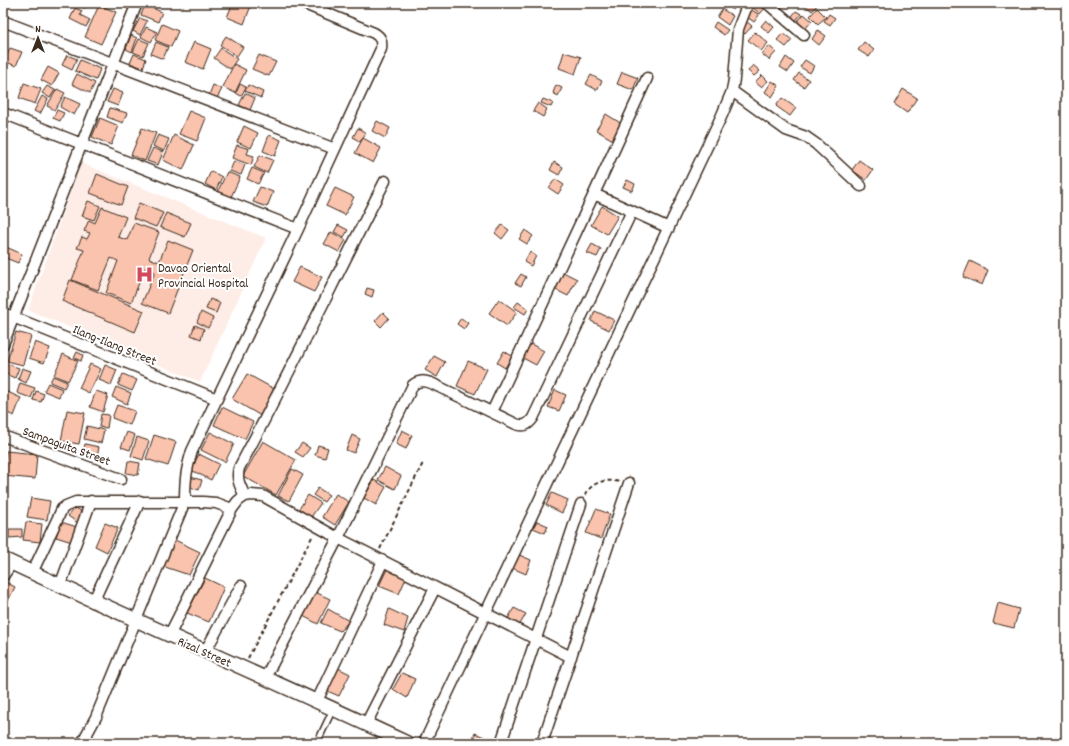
<svg xmlns="http://www.w3.org/2000/svg" width="1069" height="746" viewBox="0 0 1069 746" font-family="Dekko,sans-serif">
  <style>
    .built { fill: #feede6 }
    .building { fill: #fac3ad; stroke: #3b2a1e }
    .lines { fill: none; stroke-linecap: round; stroke-linejoin: round }
    .service-casing { stroke: #3b2a1e; stroke-width: 8 }
    .minor-casing { stroke: #3b2a1e; stroke-width: 13 }
    .tertiary-casing { stroke: #3b2a1e; stroke-width: 16 }
    .path { stroke: #3b2a1e; stroke-width: 2; stroke-dasharray: 4 3; stroke-linecap: butt }
    .service { stroke: #fff; stroke-width: 5 }
    .minor { stroke: #fff; stroke-width: 10 }
    .tertiary { stroke: #fff; stroke-width: 13 }
    .labels { text-anchor: middle; stroke-width: 4; stroke-linejoin: round; paint-order: stroke }
    .poi-label { font-size: 13px; fill: #3b2a1e; stroke: #fff; text-anchor: start }
    .street-label { font-size: 13px; fill: #3b2a1e; stroke: #fff }
  </style>
  <rect width="100%" height="100%" fill="#fff"/>
  <filter id="ink" filterUnits="userSpaceOnUse"><feTurbulence type="fractalNoise" baseFrequency=".025" numOctaves="2"/><feDisplacementMap in="SourceGraphic" scale="8" xChannelSelector="R" yChannelSelector="G"/><feConvolveMatrix kernelMatrix="1 2 1 2 8 2 1 2 1" color-interpolation-filters="sRGB"/></filter>
  <g filter="url(#ink)">
    <path class="built" d="M81,163L266,238L200,382L28,310Z"/>
    <path class="building" d="M80,3H88L85,8L79,5Z
      M233,3H252L244,24L227,17Z
      M727,3H734L736,4L733,10L726,5Z
      M754,3H759L765,8L760,14L751,6Z
      M809,3H817L818,4L812,11L806,6Z
      M99,5L116,12L101,44L85,37Z
      M145,5L162,12L158,22L141,15Z
      M75,8L82,11L80,15L90,20L86,27L70,19Z
      M817,8L826,17L818,24L810,16Z
      M722,9L733,16L728,25L717,17Z
      M752,10L759,15L754,22L747,17Z
      M796,11L801,14L795,22L790,19Z
      M804,14L812,21L804,30L796,23Z
      M829,14L835,18L830,25L824,21Z
      M140,18L147,21L140,35L133,31Z
      M766,20L774,27L769,33L761,26Z
      M716,22L728,30L724,35L713,27Z
      M747,22L752,26L745,34L740,30Z
      M162,24L178,31L171,47L155,40Z
      M146,27L157,32L151,42L141,37Z
      M818,30L826,36L819,45L812,39Z
      M755,32L768,43L761,51L748,40Z
      M783,33L792,40L786,47L777,40Z
      M131,35L137,38L132,52L126,49Z
      M226,36L243,47L237,56L220,45Z
      M139,39L149,43L143,56L133,52Z
      M156,42L168,47L163,59L151,54Z
      M194,42L211,49L203,69L185,62Z
      M864,42L874,50L869,57L858,50Z
      M769,46L776,52L769,60L762,54Z
      M10,48L22,52L16,66L4,61Z
      M221,48L237,59L230,69L214,58Z
      M564,52L581,57L575,74L559,68Z
      M134,54L146,59L143,68L130,63Z
      M67,55L77,59L72,70L62,65Z
      M259,55L276,62L269,76L252,69Z
      M786,57L794,63L788,72L780,67Z
      M80,60L100,69L96,80L75,71Z
      M805,60L814,66L810,73L800,67Z
      M234,64L246,70L235,93L223,87Z
      M753,65L760,71L754,76L748,71Z
      M48,67L59,73L52,86L41,80Z
      M622,72L638,78L633,90L617,84Z
      M799,73L809,80L804,87L794,80Z
      M77,74L95,83L90,93L72,84Z
      M591,75L602,81L597,90L586,84Z
      M762,75L768,81L761,87L755,82Z
      M772,81L779,86L772,97L765,92Z
      M24,83L41,89L35,104L19,98Z
      M240,84L246,87L241,96L236,93Z
      M213,85L222,89L217,98L209,95Z
      M248,85L263,92L261,98L245,91Z
      M556,85L562,88L558,96L553,93Z
      M47,86L55,90L50,98L42,93Z
      M57,89L65,93L55,110L47,106Z
      M113,89L123,93L118,106L107,102Z
      M903,89L917,98L907,113L894,104Z
      M245,93L255,98L250,110L239,105Z
      M42,96L48,99L40,114L34,111Z
      M65,97L80,104L74,115L60,107Z
      M782,98L796,108L790,116L776,106Z
      M543,99L553,103L551,107L541,103Z
      M538,103L547,109L543,117L533,111Z
      M110,108L127,113L123,123L107,117Z
      M57,110L64,113L60,121L53,118Z
      M189,111L206,118L197,141L179,134Z
      M606,114L622,124L613,140L596,130Z
      M100,118L119,126L111,145L92,137Z
      M377,121L390,128L385,138L372,131Z
      M244,126L258,133L251,148L237,142Z
      M142,128L156,133L145,161L131,155Z
      M358,128L366,133L360,142L353,137Z
      M158,135L169,139L164,151L153,146Z
      M174,135L194,145L183,170L163,160Z
      M269,135L281,140L275,156L263,151Z
      M363,138L381,148L373,163L355,153Z
      M237,145L249,149L247,154L254,156L251,165L232,158Z
      M153,148L163,152L158,165L147,161Z
      M260,155L273,160L267,173L254,167Z
      M859,160L873,170L866,180L852,170Z
      M234,161L245,165L241,175L230,171Z
      M554,162L563,167L559,175L550,170Z
      M252,168L264,173L258,184L247,179Z
      M211,171L222,177L216,190L205,184Z
      M227,172L240,177L231,197L218,191Z
      M97,174L128,187L121,205L90,193Z
      M555,179L564,185L558,194L549,188Z
      M627,180L635,184L632,191L623,187Z
      M260,187L273,192L267,207L253,202Z
      M335,188L354,197L345,215L326,206Z
      M88,201L100,206L94,220L82,216Z
      M139,203L163,213L156,227L133,218Z
      M602,206L618,216L607,234L591,225Z
      M102,207L126,217L118,237L127,240L134,223L159,232L149,258L159,262L168,240L193,250L168,313L142,303L155,272L145,268L131,303L106,293L118,261L111,258L98,290L72,280L84,250L77,248L82,237L87,239L90,233L84,231L89,220L95,223Z
      M166,213L191,223L185,237L160,227Z
      M338,225L348,230L344,237L334,232Z
      M502,225L509,230L502,239L495,233Z
      M525,230L533,236L527,244L519,239Z
      M331,232L346,240L339,252L324,244Z
      M592,244L601,249L597,257L587,253Z
      M6,247L22,254L18,263L3,257Z
      M530,252L536,256L531,266L524,262Z
      M970,261L988,270L982,285L963,277Z
      M300,267L322,277L314,292L292,282Z
      M563,272L577,279L568,296L554,289Z
      M521,274L526,277L521,286L515,283Z
      M70,280L144,311L135,332L62,301Z
      M367,288L374,290L372,297L365,294Z
      M210,299L220,303L216,313L206,309Z
      M499,299L517,312L507,326L489,313Z
      M518,302L528,309L525,314L514,307Z
      M595,311L614,320L609,330L591,321Z
      M201,312L213,318L208,328L197,322Z
      M383,312L389,318L381,327L375,321Z
      M461,318L468,323L464,329L457,324Z
      M195,325L204,329L201,339L191,335Z
      M16,332L31,336L23,365L7,361Z
      M35,342L50,348L44,363L29,358Z
      M529,343L544,351L536,365L521,357Z
      M504,351L512,356L505,368L497,363Z
      M77,352L83,355L81,361L74,358Z
      M63,354L78,361L68,381L54,375Z
      M434,356L445,362L437,377L425,370Z
      M468,361L487,369L475,394L457,386Z
      M7,364L19,368L15,378L3,373Z
      M90,364L101,369L89,393L79,388Z
      M105,365L117,370L111,385L99,380Z
      M22,368L31,371L26,383L18,379Z
      M123,374L137,380L132,391L118,385Z
      M247,374L276,390L261,416L232,399Z
      M53,376L67,382L64,388L50,382Z
      M20,383L35,388L31,398L17,393Z
      M48,383L62,389L59,397L44,391Z
      M116,387L131,393L127,404L112,397Z
      M3,390L21,398L14,416L3,411Z
      M555,390L566,395L559,411L548,407Z
      M36,391L44,394L41,402L33,400Z
      M96,391L108,395L103,412L90,407Z
      M117,405L135,411L130,425L112,418Z
      M222,407L253,422L245,439L214,425Z
      M67,410L85,413L79,444L61,441Z
      M101,414L109,415L107,428L99,427Z
      M87,426L104,430L101,443L84,439Z
      M402,430L412,435L406,449L396,444Z
      M127,432L135,435L130,450L121,447Z
      M210,432L234,444L225,462L201,450Z
      M154,435L176,442L168,466L146,459Z
      M352,435L360,439L354,453L346,450Z
      M137,437L149,441L143,460L131,456Z
      M263,441L296,460L276,495L243,476Z
      M302,443L310,448L303,457L295,452Z
      M85,444L99,447L97,457L83,453Z
      M318,445L328,448L325,458L315,455Z
      M6,451L37,454L35,479L3,476Z
      M199,454L219,464L211,480L191,470Z
      M128,461L140,463L138,475L126,473Z
      M385,467L401,476L395,489L378,480Z
      M292,469L303,475L289,501L278,496Z
      M190,477L202,480L199,490L187,486Z
      M374,480L386,487L376,505L364,498Z
      M318,488L329,495L324,502L313,495Z
      M552,493L568,500L562,513L546,505Z
      M336,494L349,502L335,525L322,517Z
      M308,495L321,503L311,517L299,509Z
      M31,498L50,501L47,520L27,517Z
      M75,507L85,514L78,523L68,516Z
      M3,508L8,509L5,519H3Z
      M596,509L610,514L601,539L586,533Z
      M537,521L548,526L545,533L533,528Z
      M26,522L42,524L40,542L23,540Z
      M61,522L77,527L72,542L56,537Z
      M105,523L118,528L107,552L95,546Z
      M9,529H22V537L9,538Z
      M175,540L200,552L189,575L162,566Z
      M517,554L531,560L526,574L510,567Z
      M388,567L407,576L399,594L379,586Z
      M205,578L224,587L209,622L187,613Z
      M4,581L15,587L4,609H3Z
      M315,592L330,599L318,624L303,616Z
      M998,603L1019,609L1014,628L993,623Z
      M514,608L526,614L519,626L507,620Z
      M328,609L349,621L340,631L321,623Z
      M389,609L408,618L404,632L384,625Z
      M336,667L350,674L339,696L325,690Z
      M402,673L415,679L407,698L393,689Z
      M475,733L491,740L490,743H471Z"/>
    <g class="lines">
      <defs>
        <path id="service" d="M317,743L333,709"/>
        <path id="minor" d="M767,3L804,35
          M3,21L335,149
          M732,91L786,130L806,137L816,144L861,186
          M3,113L298,229
          M594,194L669,228
          M3,313L217,399
          M3,344L137,3
          M492,412L594,194L647,78
          M3,436L121,479
          M245,496C240,486 236,479 239,468C290,373 336,276 385,181
          M32,573L62,509L66,506L76,502H203L216,503L232,509
          M3,576L12,563
          M60,586L91,501
          M93,602L140,501
          M169,636L232,509L238,501L245,496L251,495L263,496L338,538L571,657
          M205,652L241,586
          M265,678L338,538L413,385C419,380 424,381 431,383L516,424C524,427 528,425 533,418L632,211
          M317,701L383,561
          M366,724L435,588
          M82,743L96,717L185,501C185,481 186,470 192,451L298,229L381,49C382,41 381,37 374,33L302,3
          M424,743L722,115L732,91L734,79L738,29L748,3
          M501,743L581,504
          M542,743L629,483"/>
        <path id="tertiary" d="M3,559C137,622 273,680 407,743"/>
      </defs>
      <use href="#service" class="service-casing"/>
      <use href="#minor" class="minor-casing"/>
      <use href="#tertiary" class="tertiary-casing"/>
      <path class="path" d="M585,495C593,481 605,479 620,482
        M380,549L423,463
        M248,658L313,535"/>
      <use href="#service" class="service"/>
      <use href="#minor" class="minor"/>
      <use href="#tertiary" class="tertiary"/>
    </g>
  </g>
  <defs>
    <symbol id="hospital-bare" viewBox="-9 -9 18 18"><path d="M-5-5h3v3.5h4V-5h3V5h-3V1.5h-4V5h-3Z" fill="#d1495b" stroke="#fff" stroke-width="2.5" paint-order="stroke"/></symbol>
  </defs>
  <g fill-rule="evenodd">
    <use href="#hospital-bare" x="132" y="262" width="25" height="25"/>
  </g>
  <g class="labels">
    <g class="poi-label">
      <text x="158" y="272">Davao Oriental<tspan x="158" dy="15">Provincial Hospital</tspan></text>
    </g>
    <g class="street-label">
      <text transform="translate(115 344) rotate(22)" y="5">Ilang-Ilang Street</text>
      <text transform="translate(67 445) rotate(20)" y="5">Sampaguita Street</text>
      <text transform="translate(205 651) rotate(24)" y="5">Rizal Street</text>
    </g>
  </g>
  <rect width="1069" height="746" fill="none" stroke="#fff" stroke-width="16"/>
  <rect x="8" y="8" width="1053" height="730" fill="none" stroke="#3b2a1e" stroke-width="1.5" filter="url(#ink)"/>
  <g transform="translate(38 38)" stroke="#ffffff" stroke-width="3" paint-order="stroke">
  <path d="M0-3L7 15L0 10L-7 15Z" fill="#3b2a1e"/>
  <text y="-6" font-size="11" font-weight="bold" text-anchor="middle" fill="#3b2a1e">N</text>
  </g>
</svg>
